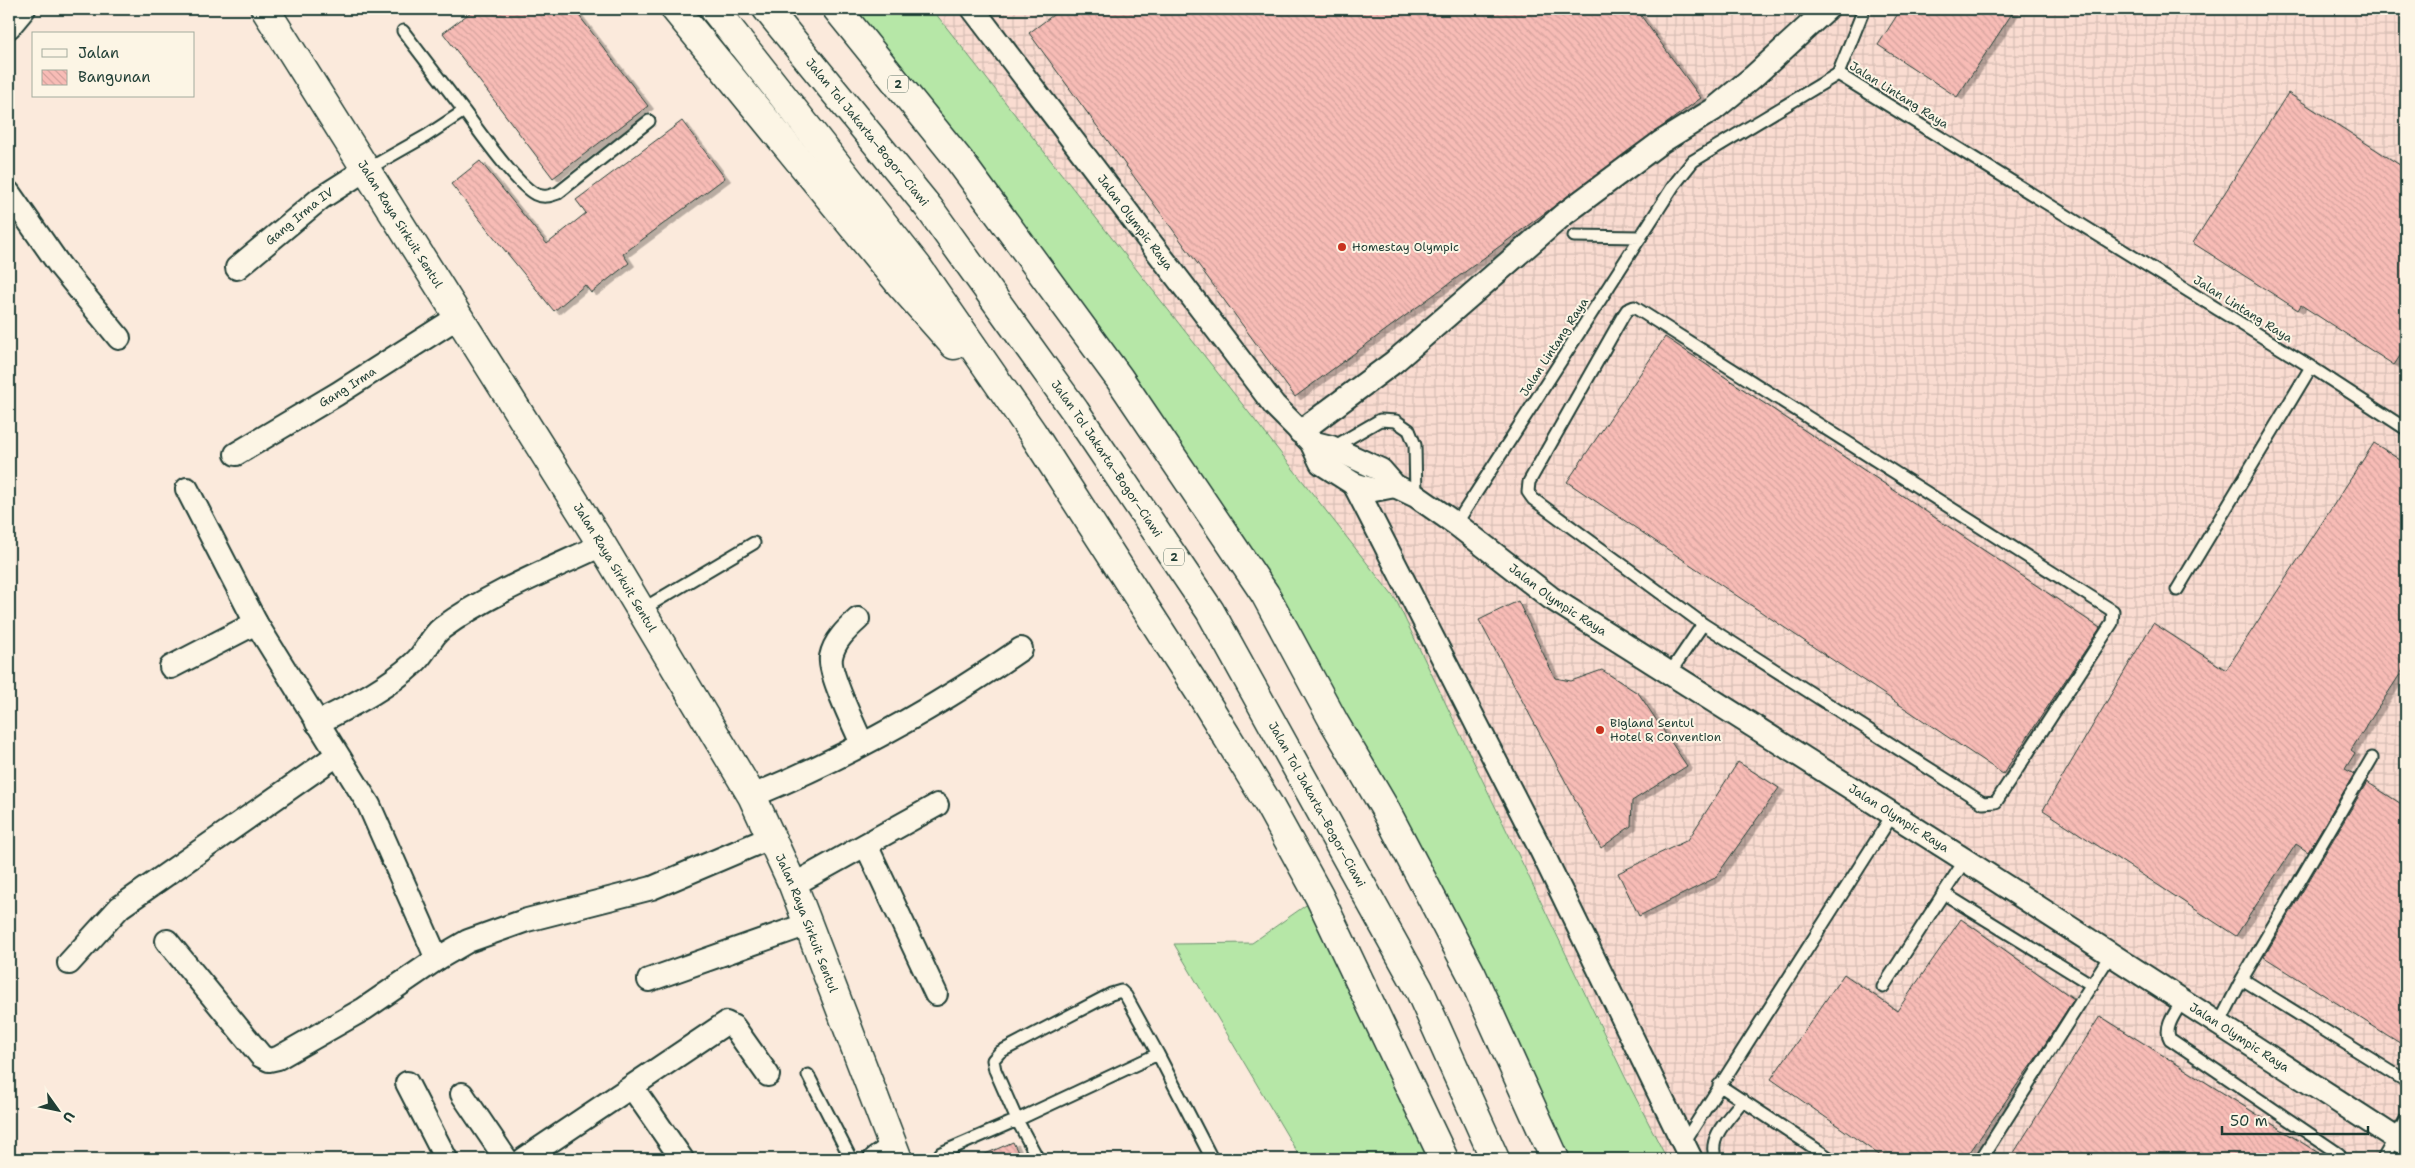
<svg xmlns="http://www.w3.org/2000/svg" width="2415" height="1168" viewBox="0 0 2415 1168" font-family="'Shantell Sans',sans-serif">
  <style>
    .industrial { fill: url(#industrial-grid) }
    .grass { fill: #b6e7a7; stroke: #6a926e }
    .building { fill: url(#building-back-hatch); stroke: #1f3d34; filter: url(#shadow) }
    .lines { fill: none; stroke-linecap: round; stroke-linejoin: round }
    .lane-casing { stroke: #1f3d34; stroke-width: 15 }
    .street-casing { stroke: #1f3d34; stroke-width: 26 }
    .primary-casing { stroke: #1f3d34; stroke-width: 31 }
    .highway-casing { stroke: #1f3d34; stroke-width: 31 }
    .lane { stroke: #fcf5e5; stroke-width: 11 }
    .street { stroke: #fcf5e5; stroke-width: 22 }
    .primary { stroke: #fcf5e5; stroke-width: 28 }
    .highway { stroke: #fcf5e5; stroke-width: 28 }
    .poi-dot { fill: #c8321e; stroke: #fcf5e5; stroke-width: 2 }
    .labels { text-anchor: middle; stroke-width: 4; stroke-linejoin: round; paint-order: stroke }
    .shield { fill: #fcf5e5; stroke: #617469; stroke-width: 1 }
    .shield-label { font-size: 11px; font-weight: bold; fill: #1f3d34 }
    .street-label { font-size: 12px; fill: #1f3d34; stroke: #fcf5e5 }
    .poi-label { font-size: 12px; fill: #1f3d34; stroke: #fcf5e5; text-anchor: start }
  </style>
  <defs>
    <pattern id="industrial-grid" width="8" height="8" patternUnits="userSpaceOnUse" patternTransform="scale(1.25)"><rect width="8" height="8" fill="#fadcd1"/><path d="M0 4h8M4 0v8" fill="none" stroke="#d6beb4"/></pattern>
    <pattern id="building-back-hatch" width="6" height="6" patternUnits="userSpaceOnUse" patternTransform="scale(1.25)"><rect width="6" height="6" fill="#f8bcb6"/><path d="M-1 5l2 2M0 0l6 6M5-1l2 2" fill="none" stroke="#d4a29d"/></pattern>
    <filter id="shadow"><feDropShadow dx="5.5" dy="3" stdDeviation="0" flood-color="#0004"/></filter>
  </defs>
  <rect width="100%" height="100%" fill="#fbeadc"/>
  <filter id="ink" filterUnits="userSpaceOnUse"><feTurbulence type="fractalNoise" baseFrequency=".02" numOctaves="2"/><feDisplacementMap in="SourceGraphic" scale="10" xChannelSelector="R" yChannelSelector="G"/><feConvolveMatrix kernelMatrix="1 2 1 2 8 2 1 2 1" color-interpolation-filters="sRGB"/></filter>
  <g filter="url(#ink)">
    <path class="industrial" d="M932,9H2406V1159H1666L1396,600Z"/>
    <path class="grass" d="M837,9H932L1396,600L1625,1077L1667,1159H1555L1265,594Z
      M1319,896L1444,1159H1301L1174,944L1252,943Z"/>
    <path class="building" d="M475,9H574L648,106L553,178L443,33Z
      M1061,9H1636L1701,98L1295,397L1029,33Z
      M1901,9H2015L1957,97L1878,45Z
      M2288,93L2406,169V347L2394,365L2301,305L2298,310L2193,243Z
      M682,121L725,178L623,254L629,263L591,293L585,285L554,311L451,184L480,161L547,244L586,213L576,200Z
      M1665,337L2100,628L2003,774L1567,482Z
      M2374,443L2406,464V665L2351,750L2355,753L2345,769L2354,774L2308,852L2296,844L2236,936L2043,810L2153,623L2226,670Z
      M1518,601L1555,678L1571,681L1602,670L1639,694L1687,766L1632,801L1631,826L1601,848L1479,620Z
      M1738,762L1779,788L1715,878L1639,916L1618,873L1688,840Z
      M2367,782L2406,807V1047L2264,957Z
      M1961,919L2074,999L2038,1055L1965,1159H1885L1771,1079L1844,974L1897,1011Z
      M2100,1016L2328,1159H2010Z
      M1013,1142L1021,1159H974Z"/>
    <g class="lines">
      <defs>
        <path id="lane" d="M403,31L464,111
          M1838,74L1864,9
          M366,170L426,136L464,111C479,131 515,183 535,194C543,198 550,196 558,193L649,121
          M1574,236L1641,237
          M1634,307L2113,611L2112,623L1996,802L1983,803L1703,624L1533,499L1528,492L1529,482L1623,316L1627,310Z
          M1330,449L1380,420L1396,421L1409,430L1415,445L1416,496
          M1456,524L1674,185L1693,161L1838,74L2311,367L2406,429
          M2177,590L2311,367
          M641,610L754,543
          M1669,674L1703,624
          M2372,758L2242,979L2406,1081
          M1943,893L2092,985
          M1883,987L1965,860
          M2183,1000C2177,1011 2163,1027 2170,1039L2339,1154
          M2219,1024L2242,979
          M808,1075L851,1159
          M1719,1085L1831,1159
          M1683,1144L1893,814
          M937,1159L941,1153L1017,1120L995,1070L993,1060L1000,1052L1111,994L1121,991L1126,996L1158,1054
          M1038,1159L1017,1120L1158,1054L1212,1159
          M1716,1159C1706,1138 1731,1116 1743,1100
          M1981,1159L2111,954
          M2383,1159L2406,1119"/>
        <g id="street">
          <path id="s1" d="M973,9L1274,405L1311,442L1321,463L1354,484L1374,490L1395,486"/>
          <path d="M9,27L24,9"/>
          <path d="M9,193L60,266L119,338"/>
          <path id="s2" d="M237,268L321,198L365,170"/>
          <path d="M1300,432L1394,362L1563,215L1661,142L1713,110L1753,77L1827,9"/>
          <path id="s3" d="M1311,442L1331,447L1381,470L1395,486L1416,496L1456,524L1551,598L1965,860L2406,1145"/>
          <path id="s4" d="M236,454L337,394L458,317"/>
          <path d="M1354,484L1542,852L1691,1159"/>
          <path d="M187,489L256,623L369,805L437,959"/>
          <path d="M858,619C847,629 834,641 831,657C828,673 855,727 862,744"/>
          <path d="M171,667L256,623"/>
          <path d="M317,723C350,706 386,689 414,663C426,653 430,637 442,628C490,593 549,570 602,545"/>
          <path d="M752,796C847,757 937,707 1021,649"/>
          <path d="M866,845L936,994"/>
          <path d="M793,885L937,805"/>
          <path d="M167,941L261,1056L269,1060L278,1058L364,1009L437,959L468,941L527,920L652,888L772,837"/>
          <path d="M69,963L120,907L337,755"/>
          <path d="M649,980L808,924"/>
          <path d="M407,1083L446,1159"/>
          <path d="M632,1087L682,1159"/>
          <path d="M462,1094L506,1159"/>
          <path d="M524,1159L726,1023L734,1027L768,1075"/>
          <path d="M875,1159L893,1146"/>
        </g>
        <g id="primary">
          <path id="s5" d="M265,9L602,545L752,796L793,885L898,1159"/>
        </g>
        <g id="highway">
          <path d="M675,9L899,283L954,345"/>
          <path d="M714,9L917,266L1032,432L1202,696L1269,805L1319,896L1444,1159"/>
          <path id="s6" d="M767,9L929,208L1075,411L1210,611L1419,989L1495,1159"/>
          <path d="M837,9L959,160L1119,378L1265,594L1334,722L1384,807L1472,975L1555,1159"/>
        </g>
      </defs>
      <use href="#lane" class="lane-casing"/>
      <use href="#street" class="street-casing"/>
      <use href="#primary" class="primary-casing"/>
      <use href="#highway" class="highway-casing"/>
      <use href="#lane" class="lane"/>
      <use href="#street" class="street"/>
      <use href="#primary" class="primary"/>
      <use href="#highway" class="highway"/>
    </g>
  </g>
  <g class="poi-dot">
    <circle cx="1342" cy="247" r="5"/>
    <circle cx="1600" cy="730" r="5"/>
  </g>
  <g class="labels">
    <g class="shield">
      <rect x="888" y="75.5" width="20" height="17" rx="4"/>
      <rect x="1164" y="548.5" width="20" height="17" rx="4"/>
    </g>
    <g class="shield-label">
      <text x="898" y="88">2</text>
      <text x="1174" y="561">2</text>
    </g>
    <g class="street-label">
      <text transform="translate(1899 95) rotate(32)" y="4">Jalan Lintang Raya</text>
      <text dy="4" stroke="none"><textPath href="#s6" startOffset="159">Jalan Tol Jakarta–Bogor–Ciawi</textPath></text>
      <text dy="4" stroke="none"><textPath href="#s2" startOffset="81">Gang Irma IV</textPath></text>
      <text dy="4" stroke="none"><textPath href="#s1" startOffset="268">Jalan Olympic Raya</textPath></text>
      <text dy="4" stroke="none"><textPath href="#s5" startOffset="254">Jalan Raya Sirkuit Sentul</textPath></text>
      <text transform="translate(2243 309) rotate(32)" y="4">Jalan Lintang Raya</text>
      <text transform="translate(1554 347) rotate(-57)" y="4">Jalan Lintang Raya</text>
      <text dy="4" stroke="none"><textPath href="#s4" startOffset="130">Gang Irma</textPath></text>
      <text dy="4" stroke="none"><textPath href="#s6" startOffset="564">Jalan Tol Jakarta–Bogor–Ciawi</textPath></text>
      <text dy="4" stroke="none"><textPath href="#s5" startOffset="659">Jalan Raya Sirkuit Sentul</textPath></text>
      <text dy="4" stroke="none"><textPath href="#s3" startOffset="296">Jalan Olympic Raya</textPath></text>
      <text dy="4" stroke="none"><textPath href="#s6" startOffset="969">Jalan Tol Jakarta–Bogor–Ciawi</textPath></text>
      <text dy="4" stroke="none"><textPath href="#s3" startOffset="701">Jalan Olympic Raya</textPath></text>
      <text dy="4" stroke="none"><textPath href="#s5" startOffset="1064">Jalan Raya Sirkuit Sentul</textPath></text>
      <text dy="4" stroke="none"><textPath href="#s3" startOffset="1106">Jalan Olympic Raya</textPath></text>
    </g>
    <g class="poi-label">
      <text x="1352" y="251">Homestay Olympic</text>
      <text x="1610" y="727">Bigland Sentul<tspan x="1610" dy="14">Hotel &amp; Convention</tspan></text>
    </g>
  </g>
  <rect width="2415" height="1168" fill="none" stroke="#fcf5e5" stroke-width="30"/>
  <rect x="15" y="15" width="2385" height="1138" fill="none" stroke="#1f3d34" stroke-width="2" filter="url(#ink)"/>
  <rect x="32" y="32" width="162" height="65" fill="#fcf5e5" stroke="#a4ab9e"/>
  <rect x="42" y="49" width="25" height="8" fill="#fcf5e5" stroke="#a4ab9e"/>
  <text x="78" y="58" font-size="15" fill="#1f3d34">Jalan</text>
  <rect x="42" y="70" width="25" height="15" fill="url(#building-back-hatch)" stroke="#a4ab9e"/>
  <text x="78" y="82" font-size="15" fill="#1f3d34">Bangunan</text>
  <g transform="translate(58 1110) rotate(123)" stroke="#fcf5e5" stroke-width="4" paint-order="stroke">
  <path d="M0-4L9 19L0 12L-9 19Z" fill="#1f3d34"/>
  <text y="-8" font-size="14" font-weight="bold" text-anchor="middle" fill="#1f3d34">U</text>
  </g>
  <path d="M2222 1126v8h146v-8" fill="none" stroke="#1f3d34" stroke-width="2.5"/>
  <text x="2230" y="1126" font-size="15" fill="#1f3d34" stroke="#fcf5e5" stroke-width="4" paint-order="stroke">50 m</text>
</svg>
